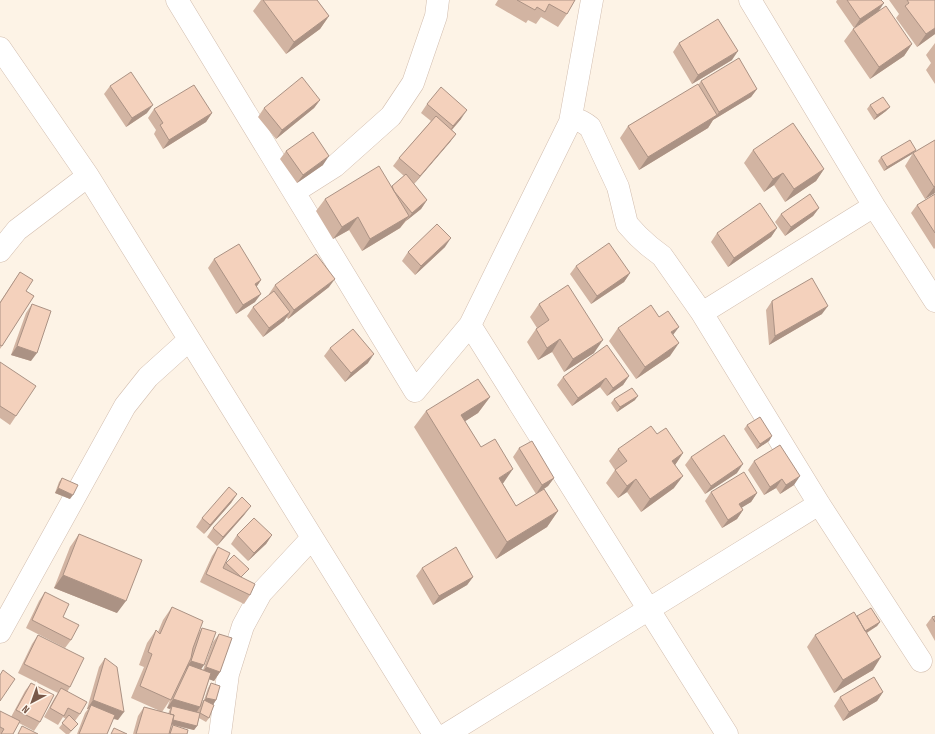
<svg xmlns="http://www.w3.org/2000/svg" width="935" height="734" viewBox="0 0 935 734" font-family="'Sofia Sans Condensed',sans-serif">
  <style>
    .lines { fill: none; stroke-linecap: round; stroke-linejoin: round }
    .minor-casing { stroke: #d2bdae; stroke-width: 23 }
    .minor { stroke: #fff; stroke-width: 22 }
    .wall { fill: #d2b4a2; fill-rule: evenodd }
    .shaded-wall { fill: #ab9284 }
    .building { fill: #f4d1bc; stroke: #ab9284 }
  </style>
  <rect width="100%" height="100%" fill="#fdf3e6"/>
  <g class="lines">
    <defs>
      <path id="minor" d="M177,0L415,391L470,325L570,122C579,119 582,121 590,127L618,187L627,224L638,236L649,246L662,256L702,313L819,504L921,661
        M750,0L874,206L935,301
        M0,48L88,176L434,734
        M570,122L592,0
        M294,192L335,166L391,116L413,83L436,16L438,0
        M0,251L17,230L88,176
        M702,313L874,206
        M470,325L727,734
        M0,632L125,406L148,377L189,340
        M220,734L228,674L243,626L261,593L312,538
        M447,734L819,504"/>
    </defs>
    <use href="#minor" class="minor-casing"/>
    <use href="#minor" class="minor"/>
  </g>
  <path class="wall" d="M261,0H317L329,16L320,29L286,54L253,11Z
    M498,0H575L567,14L558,27L541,17L536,24L528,20L526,23L495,5Z
    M837,0H881L878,12L854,28L836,2Z
    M889,0H935V34L917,47L896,18L899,14Z
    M853,29L912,44L904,56L870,79L844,41Z
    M679,43L732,60L692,84L673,52Z
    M935,43V84L926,70L931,63L926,55Z
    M701,81L757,89L751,97L713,120L708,128L639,170L620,138L628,126L698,85Z
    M110,86L147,113L126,127L104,94Z
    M320,100L314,108L276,139L258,117L264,108Z
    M427,104L461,119L452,130L456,134L450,142L414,184L427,200L421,209L406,221L400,228L362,251L349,230L333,239L316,211L325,199L392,186L404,176L393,166L399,158L431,121L421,113Z
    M870,105L890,107L886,111L874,120L867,109Z
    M154,109L212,113L206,122L163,149L154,134L156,130L148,118Z
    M935,140V193L925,199L905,166L913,153Z
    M753,150L824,169L816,181L785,202L774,185L764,192L744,163Z
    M916,150L912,154L884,171L878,161L881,157Z
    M286,151L323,165L297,183L280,159Z
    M935,194V248L934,249L911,213L917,205Z
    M819,208L813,216L785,236L775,222L781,214Z
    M777,228L771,237L728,267L711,242L717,233Z
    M445,247L415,275L402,261L408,252Z
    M214,259L261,280L257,286L255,302L236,314L208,268Z
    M576,266L630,273L624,282L591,304L570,274Z
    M20,272L26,291L34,296L0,349V302Z
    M275,285L329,287L288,319L287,317L284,321L263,337L247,316L253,307L270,295L269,294Z
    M772,301L822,314L769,345L766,310Z
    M32,304L31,361L11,355L26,313Z
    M539,304L594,353L564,372L552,352L538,360L527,342L536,329L537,328L530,317Z
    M659,317L673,335L670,356L636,379L609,341L618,328Z
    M330,348L368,363L345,382L324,356Z
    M0,362L16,416L10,425L0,418Z
    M629,376L623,385L607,396L600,387L572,406L557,385L563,377Z
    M490,397L478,413L465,421L503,484L516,506L536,494L513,457L519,448L554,478L548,486L544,489L558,511L547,527L496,559L414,427L426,411Z
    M614,399L635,400L617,412L611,403Z
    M747,425L772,436L769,441L757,449L744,429Z
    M657,434L683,453L675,465L674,488L641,512L627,492L618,498L606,483L615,470L609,461L618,449Z
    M691,457L737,473L705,494L685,465Z
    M754,461L794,485L780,494L776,488L764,495L748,470Z
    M62,478L70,499L55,493L59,482Z
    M711,492L757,493L751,502L742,507L743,510L737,519L722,528L705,501Z
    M237,494L231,503L204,534L196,527L202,518Z
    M245,514L217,546L207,537L213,528Z
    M79,534L117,613L54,588L70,547Z
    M237,535H272L266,544L248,561L231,544Z
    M218,547L225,564L226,563L245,573L241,577L250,595L244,604L200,582L212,556Z
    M422,568L473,577L467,585L433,605L416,576Z
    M45,592L63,617L71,640L65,648L26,628L39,601Z
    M172,607L198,634L202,628L201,669L203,670L213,642L219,634L220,672L214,681L209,679L202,703L204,700L208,688L211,683L216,700L213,704L209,718L206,722L199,718L197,726L194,730L172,725L171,728L173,725L187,734H133L138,716L144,707L160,711L131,698L144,667L139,665L147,643L156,630L158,632L163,620ZM170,700L167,708L170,709L168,714L162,712Z
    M857,616L880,622L877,626L867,633L873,670L834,693L807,647L815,635Z
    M935,616V641L926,625L932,617Z
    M38,635L70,687L67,692L80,714L75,721L78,724L69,734H66L59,728L66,719L63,717L58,725L44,717L55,697L58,693L18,673L32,644Z
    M105,658L118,720L113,719L107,734H77L85,713L88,709H87L99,667Z
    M31,683L40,722L34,731L19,723L13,734H0V711L11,717L25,691Z
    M883,692L877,701L843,721L834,706L840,697Z"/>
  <path class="shaded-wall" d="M884,3L878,12L854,28L860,19Z
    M329,16L320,29L286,54L294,42Z
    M935,28V34L917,47L926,34Z
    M912,44L904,56L870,79L879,67Z
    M738,51L732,60L692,84L698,75Z
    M757,89L751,97L713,120L708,128L639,170L648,157L717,115L719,112Z
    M320,100L314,108L276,139L282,130Z
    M153,105L147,113L126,127L132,118Z
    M890,107L886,111L874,120L877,115Z
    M467,110L461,119L447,135L453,126Z
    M212,113L206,122L163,149L169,140Z
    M456,134L450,142L414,184L420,176Z
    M916,150L912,154L884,171L887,167Z
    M329,156L323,165L297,183L303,175Z
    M824,169L816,181L785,202L794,189Z
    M783,173L774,185L764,192L773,179Z
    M935,186V193L925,199L934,187Z
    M427,200L421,209L406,221L412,213Z
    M819,208L813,216L785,236L791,227Z
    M409,216L400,228L362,251L370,239Z
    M358,217L349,230L333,239L342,227Z
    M777,228L771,237L728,267L734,258Z
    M451,238L445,247L415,275L421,266Z
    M630,273L624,282L591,304L597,296Z
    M335,279L329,287L288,319L294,310Z
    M261,280L255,289V284Z
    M261,294L255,302L236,314L243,305Z
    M828,306L822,314L769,345L775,336Z
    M290,312L284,321L263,337L269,328Z
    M679,327L670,339L671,332Z
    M560,339L552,352L538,360L547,348Z
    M603,340L594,353L564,372L573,359Z
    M679,343L670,356L636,379L645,367Z
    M17,346L37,353L31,361L11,355Z
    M374,354L368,363L345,382L351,373Z
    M629,376L623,385L607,396L613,388Z
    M606,378L600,387L572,406L578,398Z
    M638,396L635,400L617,412L620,407Z
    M490,397L478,413L450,431L461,415Z
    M772,436L769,441L757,449L760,444Z
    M683,453L675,465L672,461Z
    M743,464L737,473L705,494L711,486Z
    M513,469L502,485L499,478Z
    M683,476L674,488L641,512L650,499Z
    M800,476L794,485L780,494L786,485Z
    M554,478L548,486L536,494L542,485Z
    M636,479L627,492L618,498L627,486Z
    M782,479L776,488L764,495L770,487Z
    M58,488L73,495L70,499L55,493Z
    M757,493L751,502L733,513L739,504Z
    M237,494L231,503L204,534L210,525Z
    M251,506L245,514L217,546L223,537Z
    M743,510L737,519L722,528L728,520Z
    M558,511L547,527L496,559L507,542Z
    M272,535L266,544L248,561L254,553Z
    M63,575L126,601L117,613L54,588Z
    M473,577L467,585L433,605L439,596Z
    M880,622L877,626L861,636L864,632Z
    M881,657L873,670L834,693L843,680Z
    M191,661L204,665L198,674L189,665L186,670L185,669Z
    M206,667L220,672L214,681L200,676Z
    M883,692L877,701L843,721L849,712Z
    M206,698L216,700L213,705L203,702Z
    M173,699L200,707L194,716L172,706L170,709L167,708Z
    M93,700L124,712L118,720L89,710L91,705L88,709H87Z
    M169,719L197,726L194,730L166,723Z"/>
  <path class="building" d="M263,0H317L329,16L294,42Z
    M517,0H575L567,14L549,4L545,12L537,7L535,10Z
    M847,0H881L884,3L860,19Z
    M907,0H935V28L926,34L905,6L909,3Z
    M886,6L912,44L879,67L853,29Z
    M718,19L738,51L698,75L679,43Z
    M739,58L757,89L719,112L701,81Z
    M131,72L153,105L132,118L110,86Z
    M302,77L320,100L282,130L264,108Z
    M698,84L717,115L648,157L628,126Z
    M194,85L212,113L169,140L160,125L163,123L154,109Z
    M441,87L467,110L453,126L427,104Z
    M883,97L890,107L877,115L870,105Z
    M436,116L456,134L420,176L399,158Z
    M793,123L824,169L794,189L783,173L773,179L753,150Z
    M313,132L329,156L303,175L286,151Z
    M910,140L916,150L887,167L881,157Z
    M935,140V186L934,187L913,153Z
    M379,166L409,216L370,239L358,217L342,227L325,199Z
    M406,174L427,200L412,213L394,191L392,186Z
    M810,194L819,208L791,227L781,214Z
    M935,194V233L917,205Z
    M760,203L777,228L734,258L717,233Z
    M437,224L451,238L421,266L408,252Z
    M609,243L630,273L597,296L576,266Z
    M239,244L261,280L255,284L261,294L243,305L214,259Z
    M316,254L335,279L294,310L275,285Z
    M20,272L33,280L26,291L34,296L2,346L0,345V303Z
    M812,278L828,306L775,336L772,301Z
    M568,285L603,340L573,359L560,339L547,348L536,329L549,320L539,304Z
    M274,291L290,312L269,328L253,307Z
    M32,304L51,311L37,353L17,346Z
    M651,305L659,317L668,311L679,327L671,332L679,343L645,367L618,328Z
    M353,329L374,354L351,373L330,348Z
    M607,345L629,376L613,388L606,378L578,398L563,377Z
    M0,362L36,386L16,416L0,406Z
    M478,379L490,397L461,415L481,447L495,439L513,469L499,478L516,506L544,489L558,511L507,542L426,411Z
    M632,388L638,396L620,407L614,399Z
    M760,417L772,436L760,444L747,425Z
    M651,426L657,434L666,428L683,453L672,461L683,476L650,499L636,479L627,486L615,470L627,461L618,449Z
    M724,435L743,464L711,486L691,457Z
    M532,441L554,478L542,485L519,448Z
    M780,445L800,476L786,485L782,479L770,487L754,461Z
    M744,472L757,493L739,504L743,510L728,520L711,492Z
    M62,478L78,485L73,495L58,488Z
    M229,487L237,494L210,525L202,518Z
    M242,497L251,506L223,537L213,528Z
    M254,518L272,535L254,553L237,535Z
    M79,534L142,560L126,601L63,575Z
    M218,547L230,553L223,568L255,584L250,595L206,574Z
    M456,547L473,577L439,596L422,568Z
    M234,555L249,569L241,577L226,563Z
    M45,592L69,604L63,617L79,625L71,640L32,620Z
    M172,607L203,621L193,648L191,658L171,700L140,686L152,654L148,652L156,630L160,634Z
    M871,608L880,622L865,631L857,616Z
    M854,612L881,657L843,680L815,635Z
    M935,616V622L932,617Z
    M202,628L216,632L204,665L191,661Z
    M219,634L232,638L220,672L206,667Z
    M38,635L84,658L70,687L24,664Z
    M105,658L117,667L124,712L93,700Z
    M189,665L211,673L200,707L173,699Z
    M3,670L15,679L0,701V675Z
    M874,677L883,692L849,712L840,697Z
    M31,683L54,695L40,722L16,710Z
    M211,683L220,686L216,700L206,698Z
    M61,688L87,702L80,714L68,708L64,716L50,708Z
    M204,700L214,705L209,718L200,713Z
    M91,705L115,715L107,734H79Z
    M172,706L200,713L197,726L173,720L174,715L170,714Z
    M144,707L174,715L169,734H136Z
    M0,711L20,721L13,734H1L4,729L0,727Z
    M69,715L78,724L71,731L62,723Z
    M173,725L188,730L187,734H170Z
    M22,726L38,734H18Z
    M114,728L127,734H111Z"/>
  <g transform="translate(32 702) rotate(221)" stroke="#fff7ed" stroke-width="3" paint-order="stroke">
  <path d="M0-3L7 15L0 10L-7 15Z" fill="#785849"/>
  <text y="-6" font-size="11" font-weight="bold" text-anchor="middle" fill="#785849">N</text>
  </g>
</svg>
